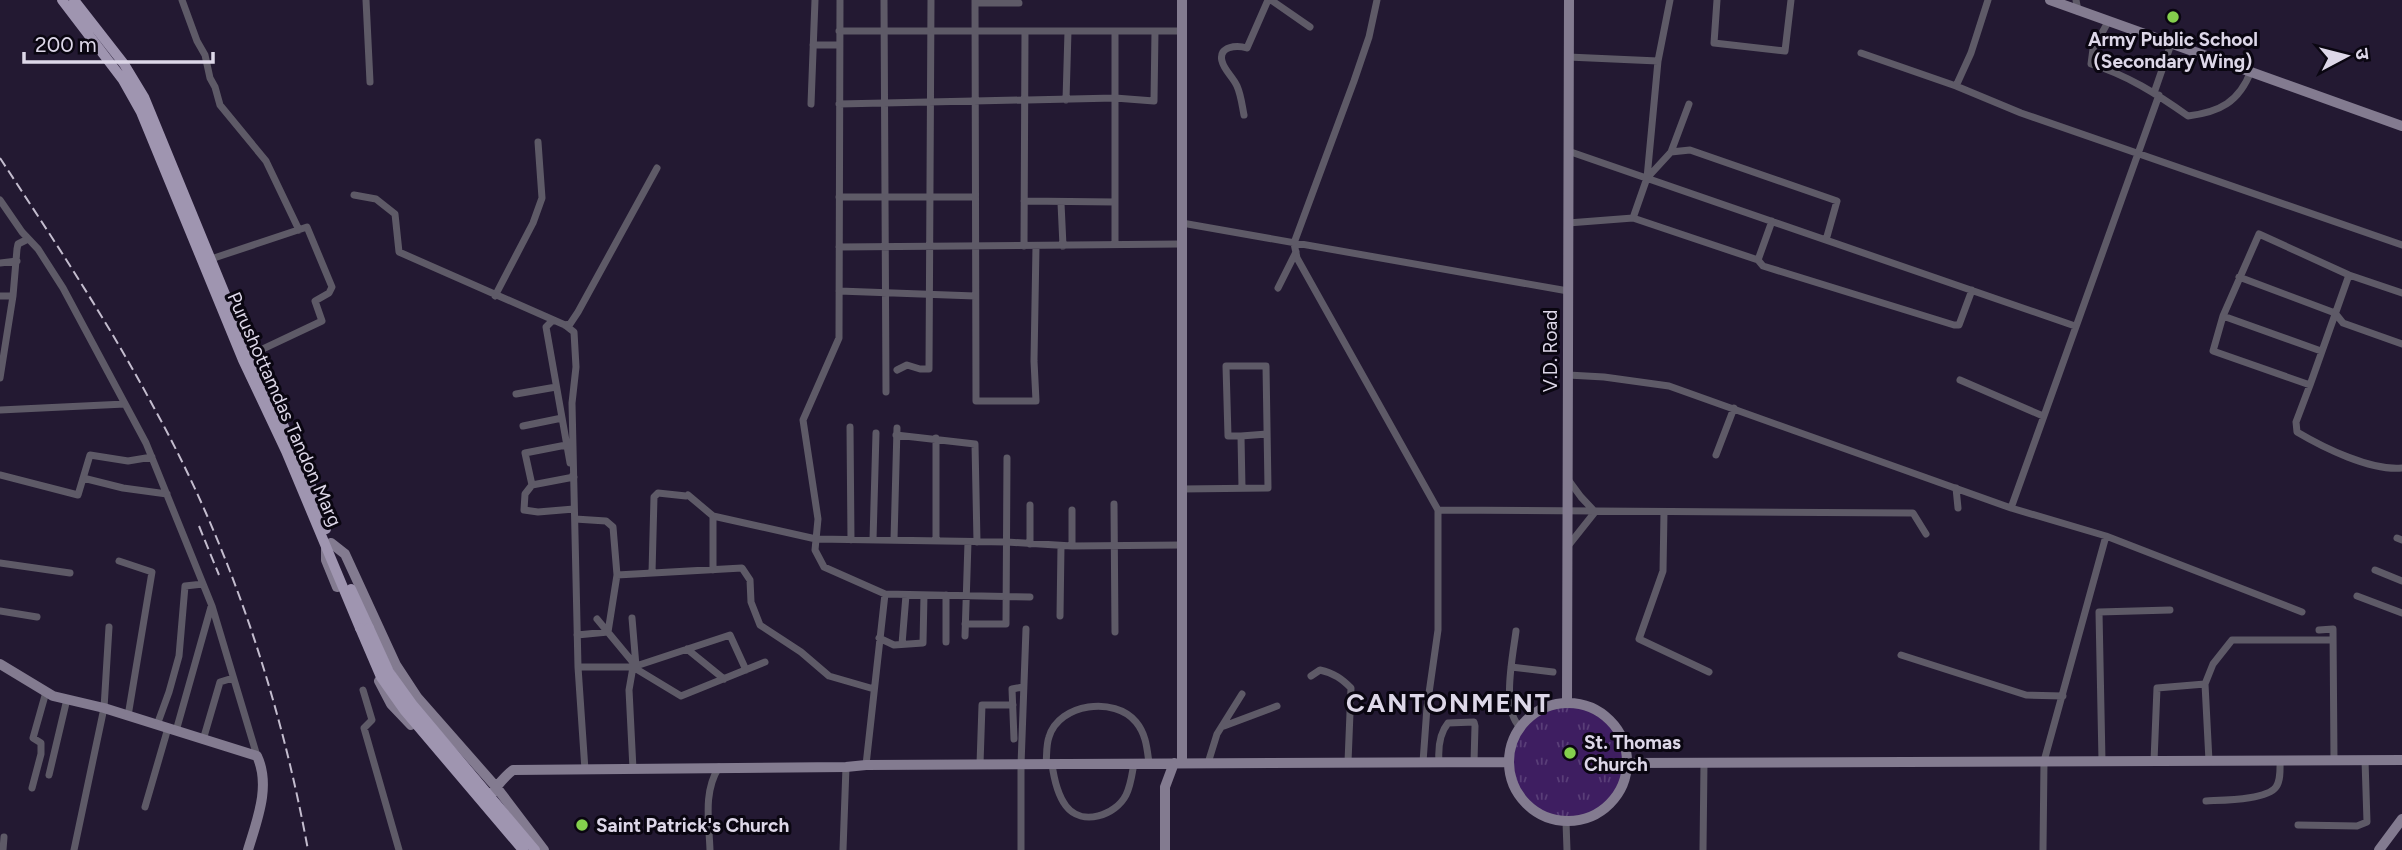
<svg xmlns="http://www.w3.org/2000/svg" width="2402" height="850" viewBox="0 0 2402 850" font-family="Figtree,'Noto Sans Devanagari',sans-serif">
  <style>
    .park { fill: url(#park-tufts) }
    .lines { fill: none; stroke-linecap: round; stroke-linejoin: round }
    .street { stroke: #5e5a67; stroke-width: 7 }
    .secondary { stroke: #837b90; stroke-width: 10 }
    .primary { stroke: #9f95b0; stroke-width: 10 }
    .rail { stroke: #c3bcce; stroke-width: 2; stroke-dasharray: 10 5; stroke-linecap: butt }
    .primary-bridge { stroke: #9f95b0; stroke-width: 10 }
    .poi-dot { fill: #84cf4d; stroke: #0a0611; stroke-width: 2.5 }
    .labels { text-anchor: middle; stroke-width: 6; stroke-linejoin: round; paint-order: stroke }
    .poi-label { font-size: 19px; font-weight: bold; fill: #ddd7e8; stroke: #0a0611; text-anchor: start }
    .street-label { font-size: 19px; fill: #ddd7e8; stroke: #0a0611 }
    .district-label { font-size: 26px; font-weight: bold; letter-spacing: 2px; fill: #ddd7e8; stroke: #0a0611 }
  </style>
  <defs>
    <pattern id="park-tufts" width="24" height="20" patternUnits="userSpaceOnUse" patternTransform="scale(1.75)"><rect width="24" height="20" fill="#3e1e61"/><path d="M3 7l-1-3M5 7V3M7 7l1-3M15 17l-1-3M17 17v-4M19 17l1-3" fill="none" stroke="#593e78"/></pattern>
  </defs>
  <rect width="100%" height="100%" fill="#231932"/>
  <path class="park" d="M1513 762a55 55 0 1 1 110 0a55 55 0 1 1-110 0Z"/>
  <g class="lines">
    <path class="street" d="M182,0L197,41L205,55L210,78L215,87L220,105L266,161L299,230
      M366,0L370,82
      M840,0L839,338L803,420L818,519L815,550L824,567L885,594L1030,597
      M884,0L886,392
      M975,0L976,401H1036L1034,361L1036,246
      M1271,0L1310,27
      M1377,0L1369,37L1354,81L1294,243L1297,258L1438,510L1913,513L1926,534
      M1717,0L1714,43L1785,51L1791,0
      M2076,0L2078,11
      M975,3H1019
      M2108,22L2093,49L2091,64C2127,75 2157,94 2188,116C2220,112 2239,102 2251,71
      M839,31H1182
      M1115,31V244
      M813,45H839
      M1861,53L1956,86L2021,113L2402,245
      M1568,57L1658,61
      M1956,86L1971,53L1988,0
      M2154,93L2171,44
      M1066,100L1068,31
      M811,104L815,0
      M839,104L1115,98L1154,101L1155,31
      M1244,115C1242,105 1241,95 1237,86C1233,77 1224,70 1222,61C1218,46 1237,45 1247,48L1268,0
      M1568,151L2075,326
      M1671,152L1689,104
      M1648,177L1671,152L1690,150L1837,201L1826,240
      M354,195L376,199L395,214L399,252L565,325L574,332L576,367L572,403L578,667L585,770
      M839,197H975
      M0,200L22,232L38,249L63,288L146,443L212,606L257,756
      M1024,201L1115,202
      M1061,203L1063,246
      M1633,218L1758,260L1763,266L1954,325H1959L1972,290
      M1182,223L1568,291
      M1568,223L1633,218L1647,178L1658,61L1670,0
      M1024,246L1025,31
      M839,247L1181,244
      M211,259L307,227L332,287L329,293L315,301L322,321L250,355
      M1758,260L1772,221
      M0,263L17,261
      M2349,275L2310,385L2213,351L2223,316L2259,234L2349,275L2402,293
      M2239,277L2335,313L2343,323L2402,344
      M1278,288L1296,252
      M839,291L975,296
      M0,296H13
      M495,296L533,223L542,198L538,142
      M2223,316L2321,351
      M553,320L546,327L570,463
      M565,325L570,324L578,312L657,168
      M897,370L907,365L920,369H929L931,0
      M1568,375L1604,377L1669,386L2011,508L2106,536L2302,612
      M0,378L13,296L17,249L18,244L28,239
      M1960,380L2043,416
      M2310,385L2296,422L2297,432C2324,448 2371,471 2402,468
      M516,394L556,387
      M0,410L125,404
      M523,426L562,418
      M850,427L851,540
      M896,435L975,444L977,542
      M1241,436L1267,434
      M566,445L525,453L532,485L574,477L573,475
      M1716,455L1734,408
      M0,475L78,495L90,455L128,461L152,457
      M83,478L123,488L167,494
      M1567,478L1581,497L1595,512L1568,546
      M532,485L525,494L524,510L538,512L574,509
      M1956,488L1958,508
      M1182,489L1268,488L1266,366H1226L1228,436H1241L1242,488
      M688,495L713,516L816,539L1007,542L1072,546L1182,545
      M1114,504L1115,632
      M1030,505V544
      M2011,508L2159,95
      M1664,512L1663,571L1639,639L1709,672
      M575,519L606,521L613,527L617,575L742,568L750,580L751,602L760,625L801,652L829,676L874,689
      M2397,538L2402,540
      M873,540L876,433
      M894,540L897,428
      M936,541V438
      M1072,546V510
      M119,561L152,572L128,716
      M0,563L70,573
      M713,570V516
      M2375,570L2402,581
      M652,573L654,497L658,493L686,496
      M2357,596L2402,613
      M0,611L37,617
      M1060,616L1061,546
      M597,619L636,666L632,618
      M965,624H1006L1007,458
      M2319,630L2333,629L2334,760
      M1516,631C1513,655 1501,710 1520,727
      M577,635L608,632L617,575
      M965,636L968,542
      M879,638L894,645L923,643L924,595
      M946,642V595
      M902,644L906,595
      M687,649L724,679
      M1901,655L2026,695L2063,696
      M578,667H633L730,635L746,670
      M1511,667L1553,672
      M1311,676L1320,670C1334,673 1342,679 1351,688L1348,762
      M2205,684L2213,664L2232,640H2333
      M363,690L372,720L364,728L399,850
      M157,725L169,692L179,656L185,586L203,584
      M1224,726L1277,706
      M176,731L211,607
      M1014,739L1012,689L1023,687
      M203,740L220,682L233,678
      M2102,761L2099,612L2170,610
      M2154,761L2157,688L2205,684L2209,761
      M1423,762L1427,707L1438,630V510
      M1439,762C1438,748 1439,734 1448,723L1474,722L1475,726L1474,762
      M1208,763L1217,734L1242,694
      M980,764L982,705H1013
      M1046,764C1047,755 1046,745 1049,737C1059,703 1115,696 1136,722C1146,734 1147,748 1149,763
      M1052,764C1054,779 1057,794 1066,806C1082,827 1116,815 1126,795C1131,785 1132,774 1134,763
      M866,765L885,594
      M633,769L629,690L633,667L681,696L765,662
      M49,775L67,699
      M32,788L41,754V743L33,738L46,692
      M2206,801C2222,800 2267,800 2276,787C2281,780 2280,769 2280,760
      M145,807L168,728
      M1566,822L1567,850
      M2298,825L2357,826L2367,822L2365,760
      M3,850L4,837
      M74,850L104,708L109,627
      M710,850C709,822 703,792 719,767
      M843,850L846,767
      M1021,850V765L1026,629
      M1703,850L1704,763
      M2043,850L2044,761L2106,536"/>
    <path class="secondary" d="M2050,0L2402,126
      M331,543L345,554L396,665L417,697L497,788L544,850
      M326,549V560L337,587
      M0,664L53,696L104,708L257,756C271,786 257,820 248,850
      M379,681L391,704L411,725
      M1509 762a59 59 0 1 1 118 0a59 59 0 1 1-118 0Z
      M1567,703L1569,0
      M1182,763V0
      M1627,763L2402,760
      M484,801C495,790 502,778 513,770L846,767L866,765L1509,762
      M1165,850V787L1174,763
      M2379,850L2402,819"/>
    <path class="primary" d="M62,0L123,80L141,112L243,360L286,451L360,628
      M74,0L124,64L144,97L250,355L309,480L326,529
      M351,589L369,628"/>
    <path class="rail" d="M0,158C53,239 107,320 153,406C229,543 280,697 308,850
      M199,526L219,575"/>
    <path class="primary-bridge" d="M360,628L381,677L405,711L523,850
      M369,628L389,672L412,704L535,850"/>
  </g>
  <g class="poi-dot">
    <circle cx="2173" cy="17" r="7"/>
    <circle cx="1570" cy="753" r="7"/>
    <circle cx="582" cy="825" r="7"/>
  </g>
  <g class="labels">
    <g class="poi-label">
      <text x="2173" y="46" text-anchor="middle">Army Public School<tspan x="2173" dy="22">(Secondary Wing)</tspan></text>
      <text x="1584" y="749">St. Thomas<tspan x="1584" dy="22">Church</tspan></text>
      <text x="596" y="832">Saint Patrick's Church</text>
    </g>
    <g class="street-label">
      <text transform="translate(1550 351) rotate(-90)" y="7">V.D. Road</text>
      <text transform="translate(285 409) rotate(66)" y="7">Purushottamdas Tandon Marg</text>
    </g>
    <g class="district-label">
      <text x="1449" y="712">CANTONMENT</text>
    </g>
  </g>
  <g transform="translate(2346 56) rotate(83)" stroke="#0a0611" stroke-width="5" paint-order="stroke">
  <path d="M0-5L12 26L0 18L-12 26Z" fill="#ddd7e8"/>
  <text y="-10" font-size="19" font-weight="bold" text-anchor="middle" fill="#ddd7e8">उ</text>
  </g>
  <path d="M24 52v10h189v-10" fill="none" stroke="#ddd7e8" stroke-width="3.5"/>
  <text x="35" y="52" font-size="21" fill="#ddd7e8" stroke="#0a0611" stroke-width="5" paint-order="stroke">200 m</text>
</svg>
